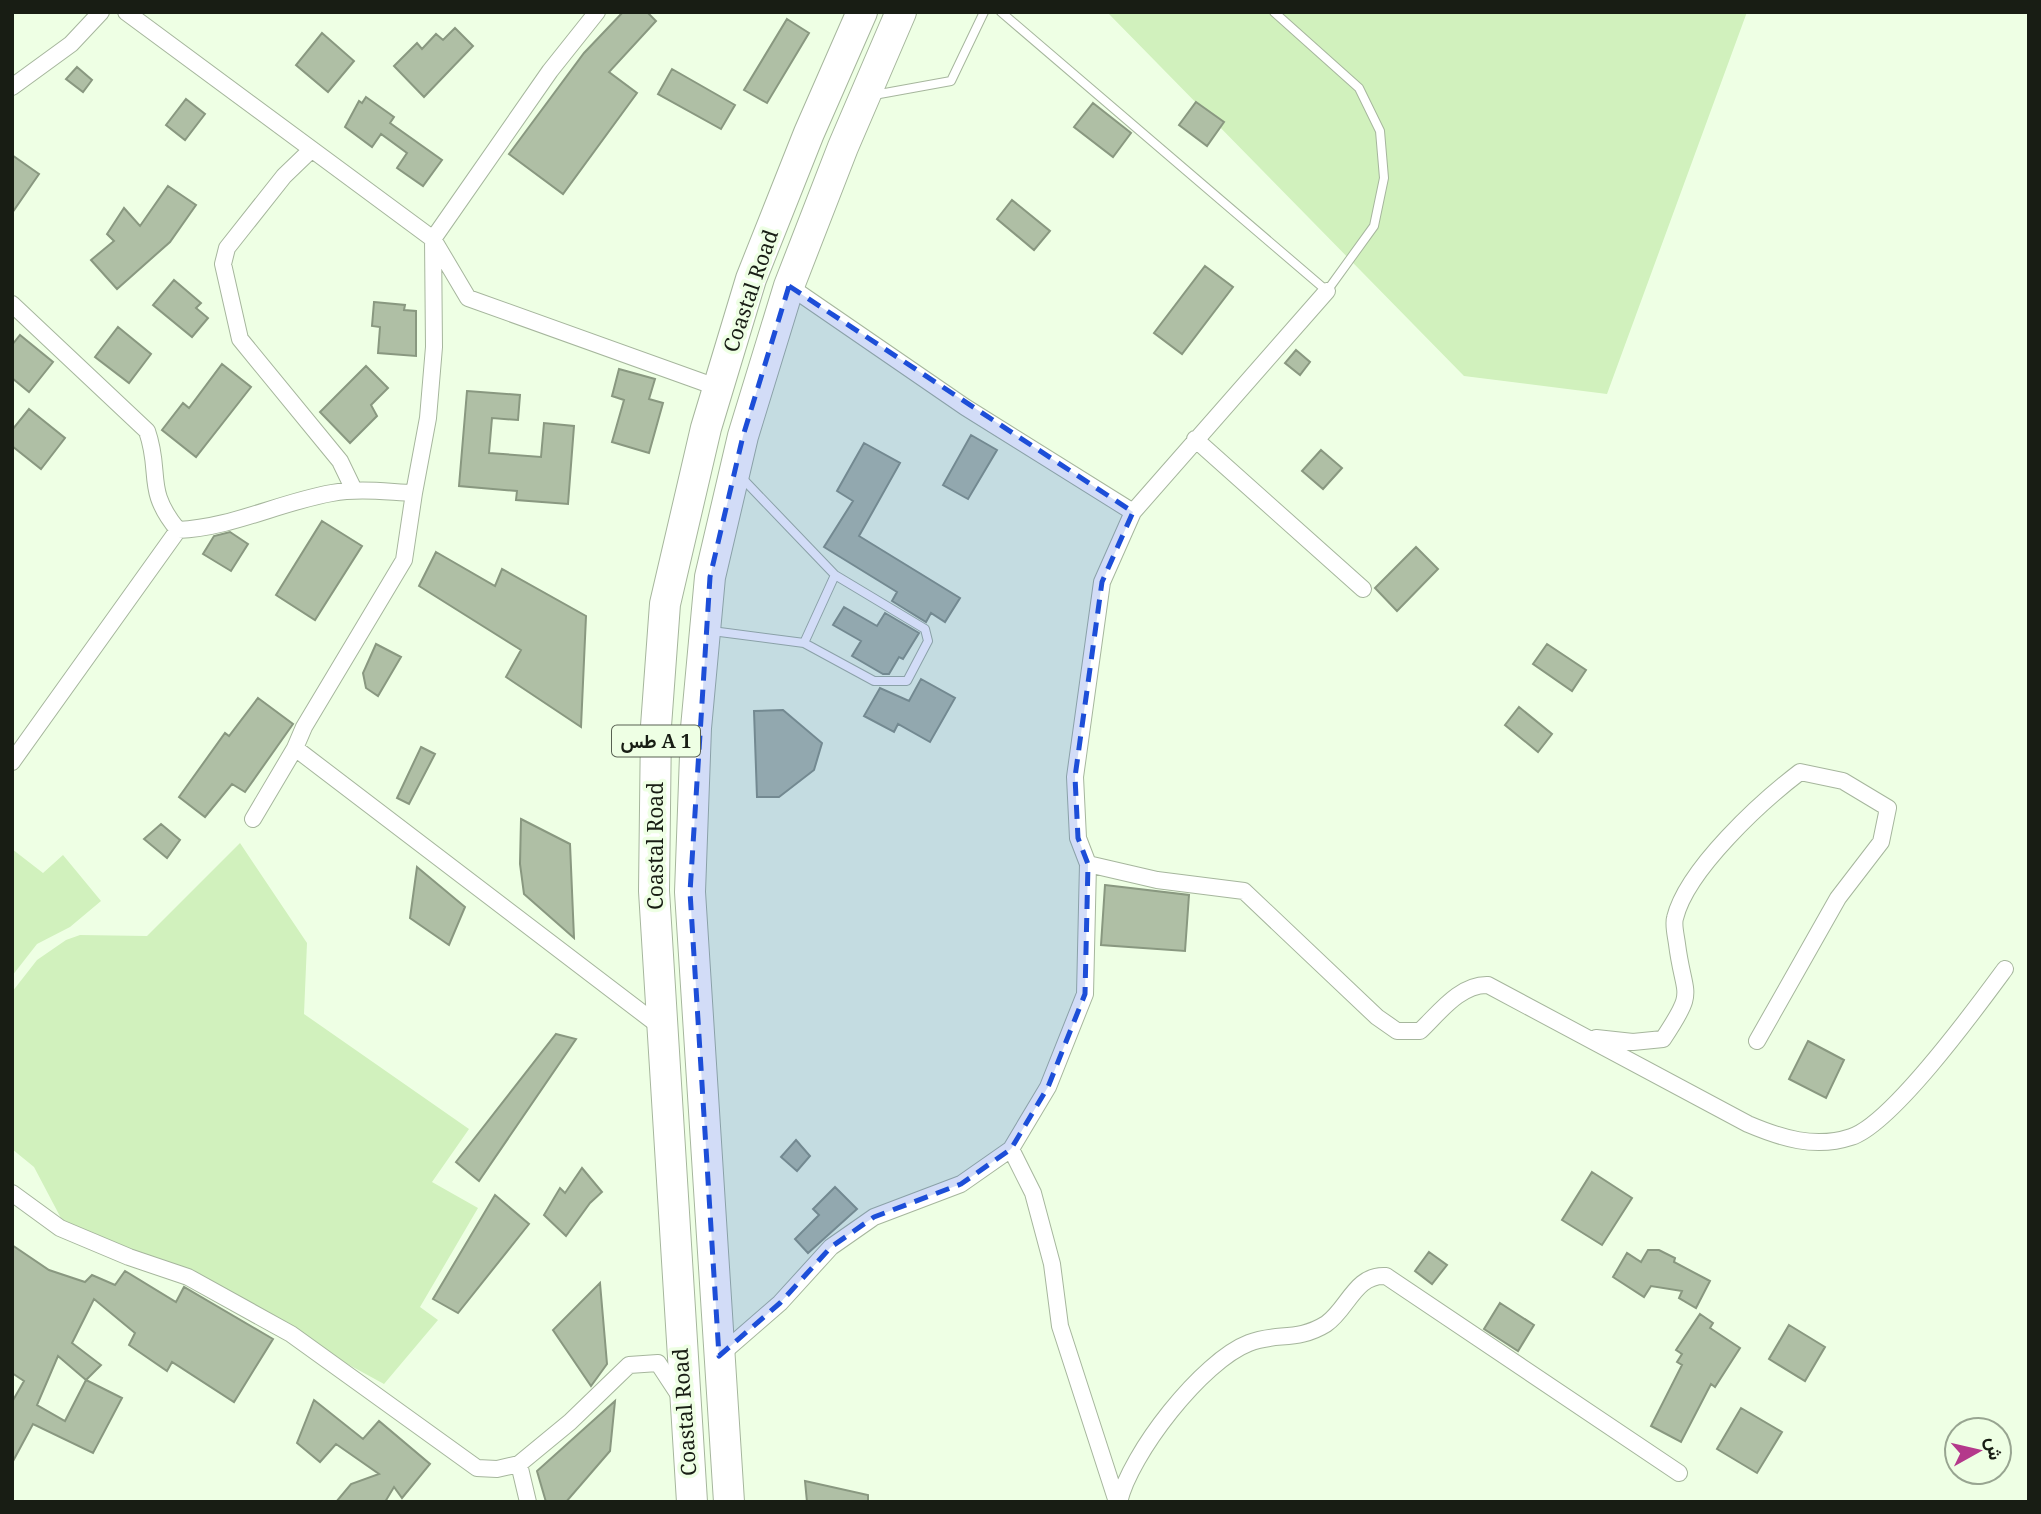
<svg xmlns="http://www.w3.org/2000/svg" width="2041" height="1514" viewBox="0 0 2041 1514" font-family="'Noto Serif',Vazirmatn,serif">
  <style>
    .green { fill: #d1f1bd }
    .building { fill: #afbfa5; stroke: #899880; stroke-width: 2; fill-rule: evenodd }
    .lines { fill: none; stroke-linecap: round; stroke-linejoin: round }
    .lane-casing { stroke: #a6b69d; stroke-width: 10 }
    .street-casing { stroke: #a6b69d; stroke-width: 18 }
    .highway-casing { stroke: #a6b69d; stroke-width: 32 }
    .lane { stroke: #fff; stroke-width: 8 }
    .street { stroke: #fff; stroke-width: 16 }
    .highway { stroke: #fff; stroke-width: 30 }
    .marked { fill: #1d4ed8; fill-opacity: 0.2; stroke: #1d4ed8; stroke-width: 5; stroke-dasharray: 14 9; stroke-linejoin: round }
    .labels { text-anchor: middle; stroke-width: 7; stroke-linejoin: round; paint-order: stroke }
    .shield { fill: #eeffe4; stroke: #586152; stroke-width: 2 }
    .shield-label { font-size: 19px; font-weight: bold; fill: #181d14 }
    .street-label { font-size: 21px; fill: #181d14; stroke: #eeffe4 }
  </style>
  <rect width="100%" height="100%" fill="#eeffe4"/>
  <path class="green" d="M1107,12H1747L1607,394L1464,376Z
    M240,843L307,943L304,1014L469,1129L432,1182L478,1208L420,1307L438,1320L384,1384L199,1283L63,1222L34,1167L12,1149V992L37,960L66,940L80,935L147,936Z
    M12,849L43,873L63,855L101,901L70,927L37,944L12,976Z"/>
  <path class="building" d="M623,12H647L656,21L609,72L637,93L563,194L509,154L584,53Z
    M787,19L809,33L767,103L744,90Z
    M455,28L473,46L424,97L394,66L417,43L422,49L436,34L443,40Z
    M322,33L354,61L328,92L296,65Z
    M77,67L92,80L83,92L66,79Z
    M672,69L735,105L721,129L658,94Z
    M366,97L394,117L390,123L442,160L423,186L397,168L407,153L381,134L372,147L345,127L359,101L362,103Z
    M186,99L205,114L185,140L166,125Z
    M1196,102L1224,122L1207,146L1179,125Z
    M1093,103L1131,133L1113,157L1074,127Z
    M12,155L39,174L12,213Z
    M168,186L196,205L170,242L117,289L91,260L114,241L107,234L124,208L140,226Z
    M1012,200L1050,231L1034,250L997,219Z
    M1205,266L1233,287L1182,354L1154,333Z
    M174,280L201,303L196,308L208,318L192,337L153,305Z
    M374,302L405,305L404,310L416,311V356L378,353L380,327L372,326Z
    M118,327L151,354L129,383L95,357Z
    M20,335L53,362L29,392L12,378V345Z
    M1296,350L1310,362L1300,375L1285,363Z
    M222,364L251,387L196,457L162,430L183,403L189,408Z
    M366,366L388,388L371,405L377,416L350,443L320,412Z
    M619,369L655,379L649,399L663,403L649,453L612,442L624,400L612,396Z
    M467,391L520,395L518,420L492,418L489,453L541,457L544,423L574,426L568,504L516,500L517,491L459,486Z
    M29,409L65,438L41,469L12,446V430Z
    M971,435L997,450L968,499L943,485Z
    M864,443L900,463L859,536L960,598L945,622L931,613L926,622L892,601L897,592L824,547L853,501L837,491Z
    M1321,450L1342,468L1323,489L1302,471Z
    M322,521L362,546L315,620L276,595Z
    M230,532L248,544L231,571L203,554L214,536Z
    M1416,547L1438,569L1397,611L1375,588Z
    M436,552L495,586L502,569L586,616L581,727L506,677L521,650L419,586Z
    M844,607L877,626L885,613L919,633L903,659L899,657L889,674H883L852,656L861,641L833,625Z
    M376,644L401,657L378,696L366,688L363,673Z
    M1547,644L1586,670L1572,691L1533,664Z
    M921,679L955,698L930,742L898,724L894,732L864,716L880,688L909,701Z
    M258,698L293,724L245,792L232,784L205,817L179,797L225,733L229,736Z
    M1519,707L1552,734L1538,752L1505,725Z
    M783,710L822,743L814,770L779,797H757L754,711Z
    M421,747L435,754L409,804L397,798Z
    M521,819L570,844L574,938L524,894L520,864Z
    M161,824L180,840L167,858L144,839Z
    M417,867L465,907L449,945L410,918Z
    M1105,885L1189,895L1185,951L1101,945Z
    M556,1034L576,1039L479,1181L456,1162Z
    M1808,1041L1844,1060L1826,1098L1789,1079Z
    M796,1140L810,1156L797,1171L781,1157Z
    M582,1168L602,1192L590,1203L566,1236L544,1215L560,1188L565,1193Z
    M1592,1172L1632,1198L1602,1245L1562,1220Z
    M835,1187L857,1209L808,1253L795,1239L819,1215L813,1209Z
    M495,1195L529,1224L458,1313L433,1299Z
    M12,1245L49,1270L85,1282L92,1275L115,1285L125,1271L176,1302L184,1287L273,1339L234,1402L172,1362L167,1371L129,1345L135,1333L94,1299L72,1343L101,1365L86,1380L122,1398L93,1453L33,1424L12,1463V1402L24,1381L12,1373ZM58,1356L86,1380L65,1421L37,1405Z
    M1648,1250H1659L1675,1258L1674,1262L1710,1281L1696,1308L1679,1298L1682,1291L1651,1286L1644,1297L1613,1277L1627,1253L1641,1262Z
    M1429,1252L1447,1265L1432,1284L1415,1271Z
    M600,1283L607,1364L591,1386L553,1330Z
    M1500,1303L1534,1325L1518,1351L1484,1329Z
    M1700,1314L1713,1323L1710,1328L1740,1348L1715,1387L1711,1384L1681,1442L1651,1426L1682,1365L1677,1362L1682,1354L1676,1350Z
    M1789,1325L1825,1347L1805,1381L1769,1359Z
    M314,1400L363,1439L379,1421L430,1464L402,1498L394,1487L385,1502H336L351,1484L379,1474L336,1444L320,1462L297,1443Z
    M615,1401L610,1451L566,1502H546L537,1471Z
    M1741,1408L1782,1432L1757,1473L1717,1449Z
    M805,1481L868,1495V1502H807Z"/>
  <g class="lines">
    <defs>
      <path id="lane" d="M1001,12L1327,291L1374,226L1384,178L1380,131L1359,88L1274,12
        M874,95L951,81L984,12
        M712,631L804,643L835,575L742,478
        M804,643L874,681H907L928,641L925,629L835,575"/>
      <path id="street" d="M126,12L433,239L550,71L597,12
        M12,87L71,44L101,12
        M311,150L284,176L227,248L223,264L240,339L340,461L354,490
        M789,286L965,407L1133,512
        M12,304L147,431C162,474 144,489 178,530C231,528 280,502 332,493C359,488 387,492 414,493L404,560L304,727L295,748
        M1195,439L1363,589
        M414,493L428,418L434,347L433,239L468,298L719,388
        M12,762L178,530
        M253,819L295,748L662,1028
        M1088,864L1157,880L1244,891L1377,1017L1397,1031H1420C1439,1013 1460,984 1488,985L1748,1124C1781,1138 1815,1149 1851,1137C1892,1124 1977,1007 2005,969
        M1596,1038L1633,1042L1663,1039C1697,988 1684,999 1677,944C1676,936 1673,925 1675,918C1687,869 1762,801 1800,772L1843,781L1888,808L1881,842L1838,898L1757,1041
        M1011,1149L1033,1193L1052,1264L1060,1326L1117,1502
        M12,1193L60,1228L129,1257L188,1277L291,1334L477,1468L497,1469L519,1464L570,1422L629,1365L658,1363L681,1398
        M719,1356L780,1303L831,1247L874,1217L961,1184L1011,1149L1048,1087L1085,994L1088,864L1078,838L1075,777L1102,582L1133,512L1327,291
        M519,1464L528,1502
        M1119,1502C1130,1454 1202,1361 1249,1343C1276,1332 1297,1342 1326,1324C1348,1309 1355,1274 1386,1276L1679,1473"/>
      <path id="highway" d="M692,1502L654,891L656,726L665,604L706,428L751,279L809,133L862,12
        M729,1502L690,892L696,728L710,577L743,436L789,286L843,147L901,12"/>
    </defs>
    <use href="#lane" class="lane-casing"/>
    <use href="#street" class="street-casing"/>
    <use href="#highway" class="highway-casing"/>
    <use href="#lane" class="lane"/>
    <use href="#street" class="street"/>
    <use href="#highway" class="highway"/>
  </g>
  <path class="marked" d="M789,286L1133,512L1102,582L1075,777L1078,838L1088,864L1085,994L1048,1087L1011,1149L961,1184L874,1217L831,1247L780,1303L719,1356L690,892L710,577L743,436Z"/>
  <g class="labels">
    <rect class="shield" x="612" y="725.5" width="88" height="31" rx="5"/>
    <g class="shield-label">
      <text x="656" y="748">طس A 1</text>
    </g>
    <g class="street-label">
      <text transform="translate(751 291) rotate(-71)" y="7">Coastal Road</text>
      <text transform="translate(656 846) rotate(-90)" y="7">Coastal Road</text>
      <text transform="translate(685 1412) rotate(-94)" y="7">Coastal Road</text>
    </g>
  </g>
  <rect width="2041" height="1514" fill="none" stroke="#181d14" stroke-width="28"/>
  <g transform="translate(1978 1451) rotate(82)"><circle r="33" fill="#eeffe4" stroke="#98a591" stroke-width="2"/>
  <path d="M0-5L12 26L0 18L-12 26Z" fill="#b4398b"/>
  <text y="-10" font-size="19" font-weight="bold" text-anchor="middle" fill="#181d14">ش</text>
  </g>
</svg>
